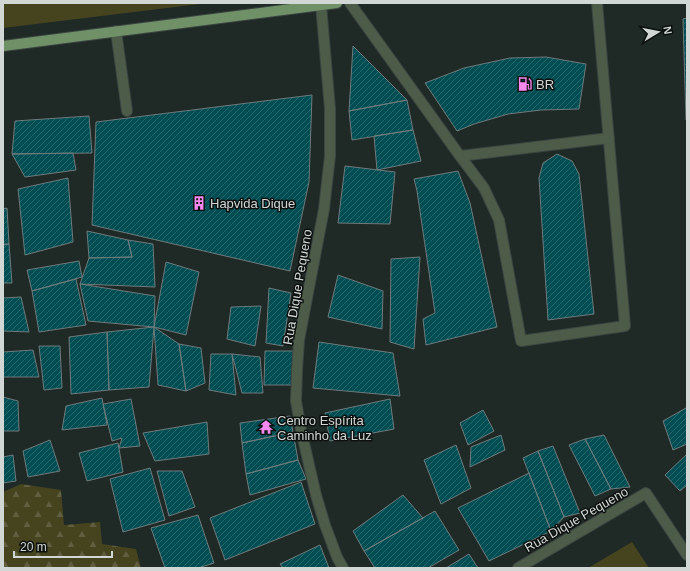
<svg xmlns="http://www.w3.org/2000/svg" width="690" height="571" viewBox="0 0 690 571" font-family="Helvetica,sans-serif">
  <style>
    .forest { fill: url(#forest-firs) }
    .park { fill: #46441f }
    .building { fill: url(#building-hatch); stroke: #6e7b7c }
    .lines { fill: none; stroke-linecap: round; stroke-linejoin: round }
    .minor-casing { stroke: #3b4542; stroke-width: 12 }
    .major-casing { stroke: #3b4542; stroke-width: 12 }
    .minor { stroke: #4c5c48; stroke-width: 10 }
    .major { stroke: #709067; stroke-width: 10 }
    .labels { text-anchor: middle; stroke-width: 3; stroke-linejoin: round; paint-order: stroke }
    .poi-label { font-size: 13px; fill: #d1d7d5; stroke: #0d110f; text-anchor: start }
    .street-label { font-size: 13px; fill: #d1d7d5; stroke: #0d110f }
  </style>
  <defs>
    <pattern id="forest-firs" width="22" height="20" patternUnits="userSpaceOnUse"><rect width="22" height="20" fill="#46441f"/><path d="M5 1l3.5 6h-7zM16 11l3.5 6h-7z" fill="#605e3f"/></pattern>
    <pattern id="building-hatch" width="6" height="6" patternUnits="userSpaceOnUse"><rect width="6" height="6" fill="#004e53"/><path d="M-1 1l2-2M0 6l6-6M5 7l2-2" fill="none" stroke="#24676b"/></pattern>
  </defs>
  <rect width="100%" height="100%" fill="#1f2926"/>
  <path class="forest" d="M21,484L61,490L64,525L100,522L102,544L136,549L141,568H3V492Z"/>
  <path class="park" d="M3,3H208L3,28Z
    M632,542L649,568H588Z"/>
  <path class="building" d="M687,18V120H686L683,19Z
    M353,46L407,100L349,111Z
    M546,57L586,64L579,109L541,110L508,114L474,124L457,131L425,83L464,68L510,58Z
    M312,95L309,182L290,271L92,225L96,122Z
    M407,100L413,130L352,140L349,111Z
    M89,116L92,153L12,154L15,121Z
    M413,130L421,161L377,170L374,136Z
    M73,153L76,170L25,177L12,154Z
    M557,154L572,161L579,174L594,314L548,320L539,178L543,163Z
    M345,166L395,172L390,224L338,223Z
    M458,171L470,203L497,327L426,345L423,319L435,313L417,191L414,179Z
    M68,178L73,242L25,255L18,189Z
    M7,208L9,244H3V209Z
    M87,231L128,240L132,257L89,258Z
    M128,240L153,244L155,287L80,284L89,258L132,257Z
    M9,244L12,283H3V245Z
    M420,257L414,349L390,342L391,259Z
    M79,261L82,277L32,291L27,270Z
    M166,262L199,272L186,335L154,327Z
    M338,275L383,291L382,329L328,317Z
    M76,279L86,325L39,332L32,291Z
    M80,284L155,296L154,327L88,321Z
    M269,288L291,293L283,346L266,343Z
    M21,297L29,332L3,331V298Z
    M261,306L255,346L227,339L231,307Z
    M154,327L149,387L109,390L107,332Z
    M154,327L179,344L186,391L158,385Z
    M107,332L109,390L71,394L69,337Z
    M319,342L393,353L400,396L313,388Z
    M179,344L201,348L205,383L186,391Z
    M39,346H60L62,388L44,390Z
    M33,350L39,377H3V352Z
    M265,351H293L294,385H264Z
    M211,354H232L236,395L209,390Z
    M232,354L260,357L263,393H242Z
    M3,397L18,401L19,431H3Z
    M102,398L107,425L62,430L66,406Z
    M131,399L140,446L119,448L122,438L112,441L103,404Z
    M390,399L394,429L330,441L325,413Z
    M686,408L687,409V444L673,450L663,421Z
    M483,410L494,431L468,445L460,423Z
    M290,416L293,432L242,443L240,423Z
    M207,422L209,454L155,461L143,433Z
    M293,432L298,460L246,474L242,443Z
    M501,435L505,450L470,467L471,447Z
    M604,435L630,487L611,489L585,439Z
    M585,439L611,489L595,496L569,445Z
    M50,440L60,471L28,477L23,451Z
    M118,443L123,472L87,481L79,453Z
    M456,445L471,488L441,504L424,460Z
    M553,446L580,513L564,517L538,451Z
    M538,451L564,517L551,531L523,458Z
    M687,454V485L680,491L665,475Z
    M13,455L16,481L3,483V457Z
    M298,460L306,479L250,495L246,474Z
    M150,468L165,520L123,532L110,479Z
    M157,471H182L195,507L169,516Z
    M529,473L551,531L489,561L458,508Z
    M301,482L315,524L225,560L210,518Z
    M403,495L423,518L364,551L353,531Z
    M435,511L459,550L428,568H375L364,551Z
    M198,515L214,563L198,568H165L151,528Z
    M320,545L329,568H283L280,564Z
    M469,554L478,568H446Z"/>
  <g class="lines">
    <defs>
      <path id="minor" d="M350,3L460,156L609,138
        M321,5L330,109V156L324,209L299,340L297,370L296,401L301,430L316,495L325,525L337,557L343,568
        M116,31L127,111
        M460,156L484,188L499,220L521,341L625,326L597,3
        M518,568L646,493L687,555"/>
      <path id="major" d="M3,46L337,3"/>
    </defs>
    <use href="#minor" class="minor-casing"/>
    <use href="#major" class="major-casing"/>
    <use href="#minor" class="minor"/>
    <use href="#major" class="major"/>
  </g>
  <defs>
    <symbol id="fuel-bare" viewBox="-9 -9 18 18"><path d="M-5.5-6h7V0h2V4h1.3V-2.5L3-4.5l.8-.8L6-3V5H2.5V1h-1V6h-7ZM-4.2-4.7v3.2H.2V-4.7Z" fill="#f589ee" stroke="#0d110f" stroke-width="2.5" paint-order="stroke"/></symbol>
    <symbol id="building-bare" viewBox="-9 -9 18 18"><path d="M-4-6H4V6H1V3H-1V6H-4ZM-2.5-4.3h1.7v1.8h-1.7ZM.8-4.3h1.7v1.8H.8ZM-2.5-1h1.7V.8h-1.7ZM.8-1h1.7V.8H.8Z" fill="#f589ee" stroke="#0d110f" stroke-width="2.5" paint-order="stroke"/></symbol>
    <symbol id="temple-bare" viewBox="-9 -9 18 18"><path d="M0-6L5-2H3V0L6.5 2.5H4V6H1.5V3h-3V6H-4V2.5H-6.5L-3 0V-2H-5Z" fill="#f589ee" stroke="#0d110f" stroke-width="2.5" paint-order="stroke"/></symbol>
  </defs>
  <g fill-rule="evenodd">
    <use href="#fuel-bare" x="515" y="74" width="20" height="20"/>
    <use href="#building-bare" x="189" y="193" width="20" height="20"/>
    <use href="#temple-bare" x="256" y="417" width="20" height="20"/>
  </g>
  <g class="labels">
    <g class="poi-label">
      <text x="536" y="89">BR</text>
      <text x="210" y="208">Hapvida Dique</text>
      <text x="277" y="425">Centro Espírita<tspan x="277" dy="15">Caminho da Luz</tspan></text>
    </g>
    <g class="street-label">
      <text transform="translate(297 287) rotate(-80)" y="5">Rua Dique Pequeno</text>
      <text transform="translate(576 519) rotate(-30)" y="5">Rua Dique Pequeno</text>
    </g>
  </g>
  <rect width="690" height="571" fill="none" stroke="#d1d7d5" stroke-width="8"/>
  <g transform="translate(658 32) rotate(80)" stroke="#0d110f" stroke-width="3" paint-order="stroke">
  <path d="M0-3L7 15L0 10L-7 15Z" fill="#d1d7d5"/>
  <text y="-6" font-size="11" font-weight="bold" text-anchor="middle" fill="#d1d7d5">N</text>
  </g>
  <path d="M14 551v6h98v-6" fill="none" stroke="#d1d7d5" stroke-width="2"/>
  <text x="20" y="551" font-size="12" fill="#d1d7d5" stroke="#0d110f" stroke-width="3" paint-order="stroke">20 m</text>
</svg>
